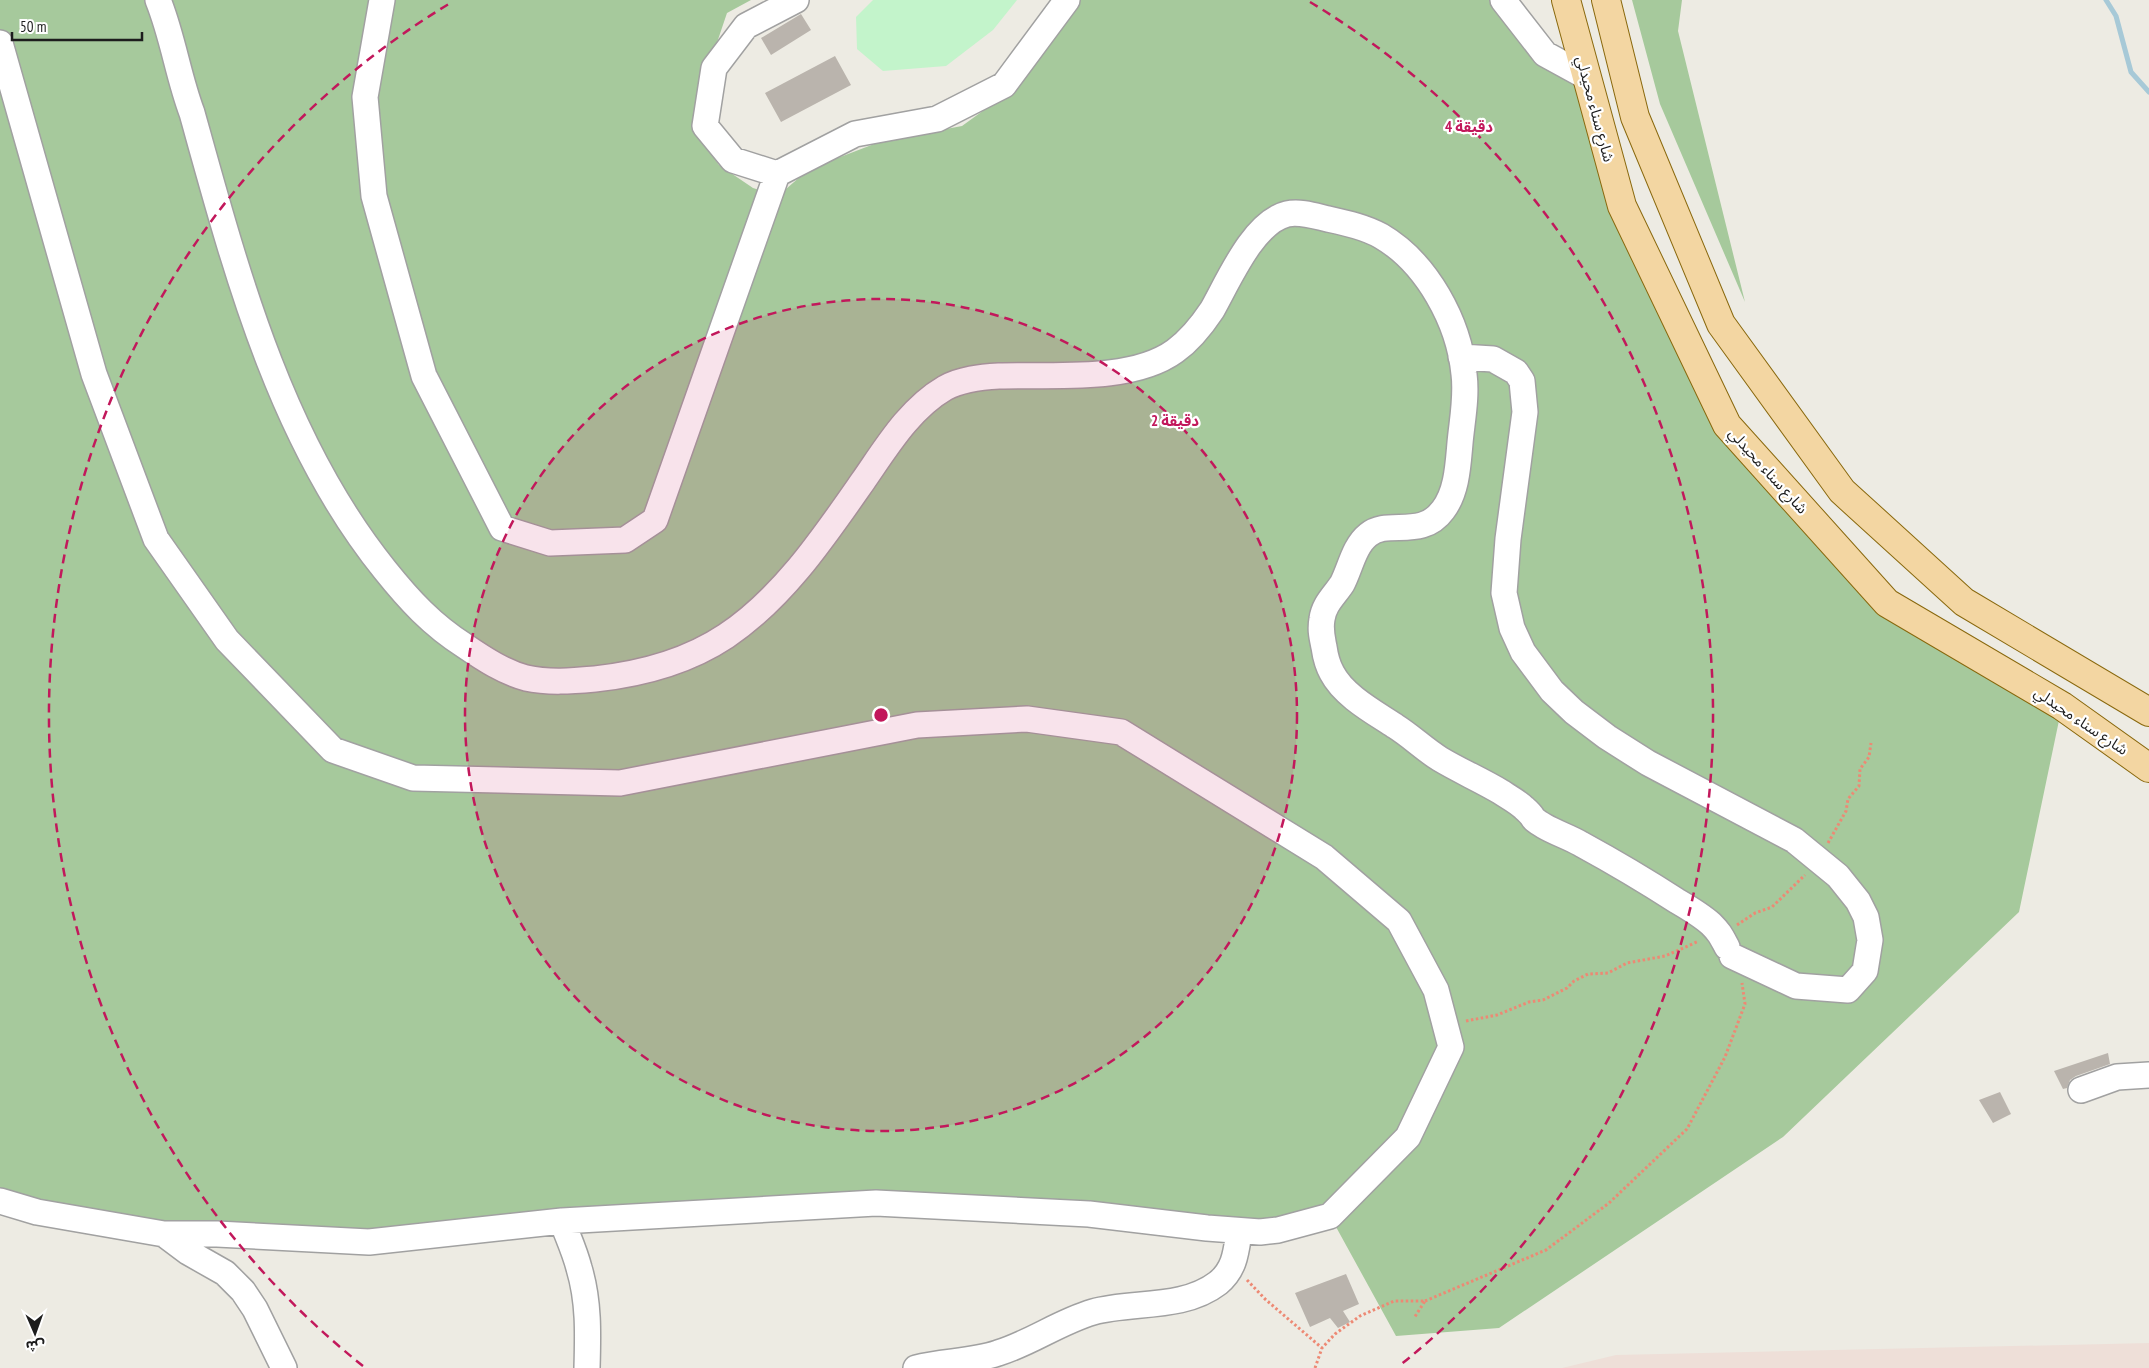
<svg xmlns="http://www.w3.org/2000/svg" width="2149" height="1368" viewBox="0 0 2149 1368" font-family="'PT Sans Narrow','Noto Sans Arabic',sans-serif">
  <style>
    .military { fill: #eedfd8 }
    .forest { fill: #a6c99c }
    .park { fill: #c3f4cb }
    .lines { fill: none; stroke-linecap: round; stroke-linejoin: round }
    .stream { stroke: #a7c9d7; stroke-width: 5 }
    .building { fill: #bab4ad }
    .minor-casing { stroke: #a1a1a1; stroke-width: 28 }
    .major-casing { stroke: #89680d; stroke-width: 30 }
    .path { stroke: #ed8974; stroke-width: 3; stroke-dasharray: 2.5 2.5; stroke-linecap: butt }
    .minor { stroke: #fff; stroke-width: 25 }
    .major { stroke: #f3d6a2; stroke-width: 28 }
    .ring { fill: none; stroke: #c2185b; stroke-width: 2.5; stroke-dasharray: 9 6 }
    .labels { text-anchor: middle; stroke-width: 4.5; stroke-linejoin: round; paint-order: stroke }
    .street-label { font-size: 15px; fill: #1d1d1d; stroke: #fff }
    .centre { fill: #c2185b; stroke: #fff; stroke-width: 2.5 }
    .ring-label { font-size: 15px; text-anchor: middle; font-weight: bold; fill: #c2185b; stroke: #fff; stroke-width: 4.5; stroke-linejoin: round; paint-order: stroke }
  </style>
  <rect width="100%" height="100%" fill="#edebe3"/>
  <path class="military" d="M2149,1343V1368H1562L1616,1355Z"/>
  <path class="forest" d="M0,0H751L727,13L704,81L694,131L719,165L753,188L778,196L809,169L882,141L962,126L1009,92L1073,0H1503L1587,77L1636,235L1727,425L1886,603L2062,706L2019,912L1783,1137L1499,1328L1396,1336L1330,1216L1293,1226L876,1203L369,1242L217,1234L0,1201Z
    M1632,0H1682L1678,31L1745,302L1660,104Z"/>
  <path class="park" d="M873,0H1017L993,30L946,66L883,71L857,49L856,17Z"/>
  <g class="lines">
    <path class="stream" d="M2106,0L2116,16L2131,72L2149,92"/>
  </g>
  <path class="building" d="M801,14L811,30L771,55L761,38Z
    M835,56L851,85L781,122L765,93Z
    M2108,1053L2110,1064L2076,1076L2070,1080L2067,1088L2063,1089L2054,1071Z
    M2000,1092L2011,1114L1993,1123L1979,1100Z
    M1346,1274L1359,1304L1343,1311L1350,1322L1338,1328L1330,1318L1310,1327L1295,1293Z"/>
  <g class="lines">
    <defs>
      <path id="minor" d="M158,0C173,37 178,76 192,113C236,271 280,440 385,570C409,600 432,625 465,646C484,659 504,672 526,678C549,683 572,681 595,679C641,674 687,662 726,636C783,598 824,537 863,481C886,448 909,409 945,388C961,379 981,377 999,376C1050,374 1131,383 1175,351C1189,341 1202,325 1212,310C1228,282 1253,222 1287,214C1300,211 1315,216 1328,219C1346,223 1365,227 1381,236C1427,263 1459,322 1464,374C1467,397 1462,421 1460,443C1458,465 1457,492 1443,510C1421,540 1388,518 1368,535C1354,546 1350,569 1342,584C1334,596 1324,604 1322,619C1320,630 1322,637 1324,647C1325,654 1328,666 1332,673C1344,696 1374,712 1395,726C1411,736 1424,749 1440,759C1460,771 1481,780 1501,792C1507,796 1518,802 1524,808C1539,821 1526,815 1544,826C1556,833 1569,837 1581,844C1614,862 1646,881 1677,901C1689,908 1701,915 1711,924C1720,933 1721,936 1727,947
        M382,0L365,97L374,196L424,376L502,528L550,543L625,540L655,520L777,174
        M796,0L746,26L714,68L705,126L733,160L777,174L855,134L937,119L1004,85L1067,0
        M1503,0L1545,54L1587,77
        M0,43L94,374L156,539L227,640L333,750L413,778L620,783L917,725L1027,719L1121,732L1324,857L1399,921L1436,990L1451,1047L1408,1137L1330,1216L1278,1230L1260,1232L1207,1228L1089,1214L876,1203L562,1221L369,1242L217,1234H164L37,1212L0,1201
        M1461,357L1493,359L1516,372L1522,381L1525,412L1508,539L1504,593L1512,628L1523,652L1552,691L1574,712L1607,737L1648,763L1794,840L1838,876L1858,901L1866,917L1870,940L1865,971L1848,990L1796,986L1732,956
        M2081,1090L2117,1077L2149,1075
        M562,1221C568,1237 575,1252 579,1268C589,1301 588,1334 587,1368
        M164,1234L188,1252L225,1273L243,1291L255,1309L284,1368
        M916,1368C943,1361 972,1362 998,1353C1031,1343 1059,1322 1093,1312C1132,1301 1183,1310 1218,1283C1235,1269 1236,1252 1239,1232"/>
      <path id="major" d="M1566,0L1622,206L1727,425L1887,603L2062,706L2149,768
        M1606,0L1635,117L1721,324L1842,491L1964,602L2149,712"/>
    </defs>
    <use href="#minor" class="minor-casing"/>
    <use href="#major" class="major-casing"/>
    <path class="path" d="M1828,843L1846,811L1848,799L1859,786L1860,769L1869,757L1871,743
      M1737,925L1755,913L1772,907L1805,875
      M1466,1021L1497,1015L1529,1002L1543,1000L1567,988L1574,981L1588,974L1608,973L1627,963L1665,956L1699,941
      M1247,1280L1265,1299L1322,1348
      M1425,1301L1546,1250L1609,1203L1687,1129L1725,1057L1745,1004L1742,983
      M1315,1368L1322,1348L1335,1334L1360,1316L1394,1301H1425L1414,1318"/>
    <use href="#minor" class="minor"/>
    <use href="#major" class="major"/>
  </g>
  <circle cx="881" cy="715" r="416" fill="#c2185b" fill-opacity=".12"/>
  <g class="ring">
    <circle cx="881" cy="715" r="416"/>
    <path d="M363 1366A832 832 0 0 1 452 2M1310 2A832 832 0 0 1 1399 1366"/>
  </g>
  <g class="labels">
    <g class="street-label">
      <text transform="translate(1595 109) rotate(75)" y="5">شارع سناء محيدلي</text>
      <text transform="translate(1768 471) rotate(48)" y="5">شارع سناء محيدلي</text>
      <text transform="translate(2081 721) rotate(34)" y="5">شارع سناء محيدلي</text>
    </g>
  </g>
  <circle cx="881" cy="715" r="8" class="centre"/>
  <g class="ring-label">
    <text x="1469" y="132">4 دقيقة</text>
    <text x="1175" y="426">2 دقيقة</text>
  </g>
  <g transform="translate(35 1333) rotate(178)" stroke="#ffffff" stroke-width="4" paint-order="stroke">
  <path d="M0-4L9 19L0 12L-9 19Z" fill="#1d1d1d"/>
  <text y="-8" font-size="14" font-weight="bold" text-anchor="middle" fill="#1d1d1d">ش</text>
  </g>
  <path d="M12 32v8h130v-8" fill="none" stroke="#1d1d1d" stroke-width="2.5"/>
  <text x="20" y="32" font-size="15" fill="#1d1d1d" stroke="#ffffff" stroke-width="4" paint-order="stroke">50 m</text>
</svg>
